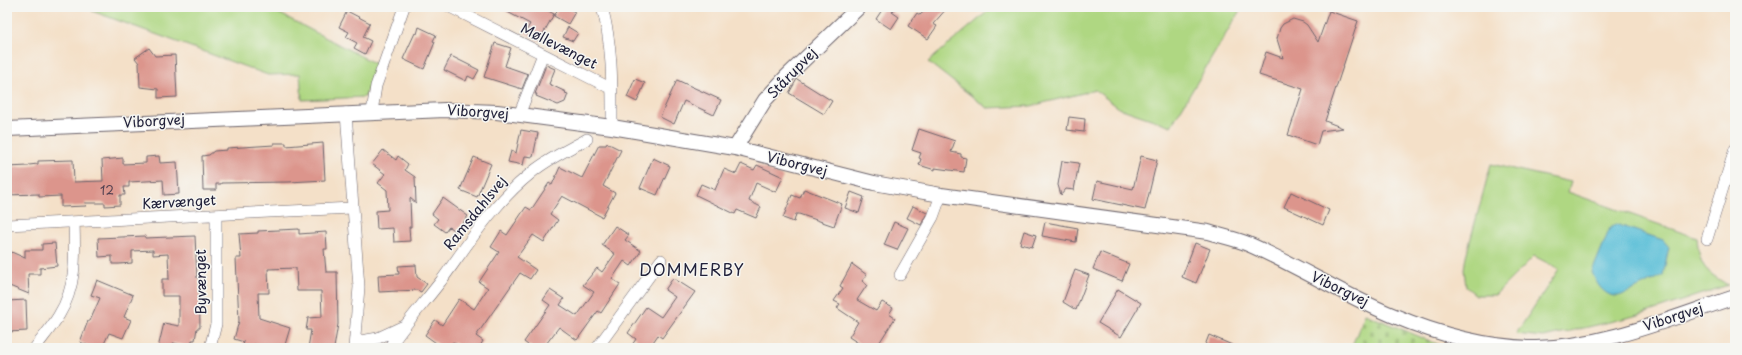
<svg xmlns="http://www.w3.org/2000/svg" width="1742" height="355" viewBox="0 0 1742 355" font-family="'Playpen Sans',sans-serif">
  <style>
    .grass { fill: #afd782; stroke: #687c5e }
    .cemetery { fill: url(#cemetery-stones); stroke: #687c5e }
    .water { fill: #59bed7; stroke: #3e7089 }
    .building { fill: #dc958c }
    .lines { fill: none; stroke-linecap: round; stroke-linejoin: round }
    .minor-casing { stroke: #6c646c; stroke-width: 12 }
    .tertiary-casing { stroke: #6c646c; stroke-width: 16 }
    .minor { stroke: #fff; stroke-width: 11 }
    .tertiary { stroke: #fff; stroke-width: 14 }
    .labels { text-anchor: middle; stroke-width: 3; stroke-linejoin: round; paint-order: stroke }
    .number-label { font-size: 12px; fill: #503f4f }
    .street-label { font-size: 14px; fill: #22223b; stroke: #f6f6f2 }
    .quarter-label { font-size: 16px; letter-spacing: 1px; fill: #22223b; stroke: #f6f6f2 }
  </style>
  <defs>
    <pattern id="cemetery-stones" width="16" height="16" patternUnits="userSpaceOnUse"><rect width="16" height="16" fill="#afd782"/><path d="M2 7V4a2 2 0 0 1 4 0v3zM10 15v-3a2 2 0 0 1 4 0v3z" fill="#96b871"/></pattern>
  </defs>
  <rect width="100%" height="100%" fill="#f6f6f2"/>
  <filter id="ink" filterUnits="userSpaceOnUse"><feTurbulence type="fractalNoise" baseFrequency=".025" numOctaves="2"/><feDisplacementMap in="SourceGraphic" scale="8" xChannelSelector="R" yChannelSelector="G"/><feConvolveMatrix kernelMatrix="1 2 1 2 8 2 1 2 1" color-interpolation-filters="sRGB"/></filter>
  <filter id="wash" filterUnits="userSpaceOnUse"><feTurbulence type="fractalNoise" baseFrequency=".012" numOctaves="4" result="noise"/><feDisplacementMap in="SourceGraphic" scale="16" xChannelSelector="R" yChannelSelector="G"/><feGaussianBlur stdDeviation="0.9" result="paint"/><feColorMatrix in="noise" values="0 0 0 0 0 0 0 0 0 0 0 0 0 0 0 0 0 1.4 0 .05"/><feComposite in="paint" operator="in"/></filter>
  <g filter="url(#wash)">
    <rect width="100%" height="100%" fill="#f4e0c8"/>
    <path class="grass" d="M96,7H267L376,64L365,97L302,100L300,74L268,75L92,11Z
      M993,7H1242L1171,126L1119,108L1095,90L1031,106L987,108L928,62Z
      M1491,164L1571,182L1568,192L1697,238C1700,266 1703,270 1728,285L1643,314L1584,328L1543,337L1516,334L1559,269L1534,256L1495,295H1476L1466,287L1464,269L1466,256Z"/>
    <path class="cemetery" d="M1365,314L1447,348H1351Z"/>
    <path class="water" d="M1616,224L1663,240L1669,247L1663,275C1654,279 1625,295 1618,296C1604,297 1596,283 1592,272L1610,228Z"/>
    <g id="blocks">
      <path class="building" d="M498,7H541L554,14L539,41L525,33L530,24Z
        M559,7H566L575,12L568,24L554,16Z
        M884,7H896L892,12L899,17L891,29L876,19Z
        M929,7H948L933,24L937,26L928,39L908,26L917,13L920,15Z
        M347,11L370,23L363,37L371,41L365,54L354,48L357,43L346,37L349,32L339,27Z
        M1329,11L1358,21L1325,121L1343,128L1321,131L1317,145L1288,135L1303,89L1259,75L1266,52L1283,58L1277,39L1280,28L1283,24L1293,19L1303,22L1307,25L1318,42Z
        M419,27L436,35L433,41L435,42L424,69L403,59L415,33L417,34Z
        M568,27L578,33L573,41L563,37Z
        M495,43L511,48L505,66L528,74L522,89L484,77Z
        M149,48L155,56L175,55L177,97L158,98V89L140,87L139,63L135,58Z
        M451,56L479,70L474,79L468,76L466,81L444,70Z
        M546,65L555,69L549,84L566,92L565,93L568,94L565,102L558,105L536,96L537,94H535Z
        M635,79L645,83L637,102L627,97Z
        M797,79L832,101L824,114L789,93Z
        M677,80L721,100L714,115L684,101L674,124L660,117Z
        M1069,117L1085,119L1084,132L1067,130Z
        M919,129L955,141L951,152L961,154V157L966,158L964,172L935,168V170L919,165L921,159L919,158L921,153L912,150Z
        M521,130L538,133L533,157L525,156L523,165L508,162L511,151L516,153Z
        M274,143H286V146L323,143L325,180L289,182L221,183V184H216V190H203L202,156L209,155L214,151L227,150V148L274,145Z
        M607,143L621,150L603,186L615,193L602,217L562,196L550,214L558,220L544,242L533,235L517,257L536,270L530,279L520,273L476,336L483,341L479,348H462L453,342L449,348H443L425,335L435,320L442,325L459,299L474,309L488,288L479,282L499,252L491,247L501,231L507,235L526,207L531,210L549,183L552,185L560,167L582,178L599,145H606Z
        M383,150L396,160L398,156L408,164L405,170L415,177L416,203L410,198L411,227H409L410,241L394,242L393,228L377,229L376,211L388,210L387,190L378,183L385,174L372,164Z
        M159,156L160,163L177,162L179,194L164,195L163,180L129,182V187H124L125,195H120V205L105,206V203H85L86,206L61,207V196L39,197V194L7,195V167L29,166V165L38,164V161L73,160L74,182L103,181L102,160L123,158V164L146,163V157Z
        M1141,156L1157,160L1145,210L1093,199L1097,181L1133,189Z
        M474,157L491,164L477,197L460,190Z
        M653,158L670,166L657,195L640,188Z
        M1062,161L1079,163L1074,190L1066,189L1061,195L1058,185Z
        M741,164L754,170L757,165L783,177L776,192L756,183L749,201L761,207L756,218L737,210L735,214L696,195L701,184L715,190L724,169L736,174Z
        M804,189L842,204L834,226L799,214H796L794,222L783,218L792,195L800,198Z
        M851,192L864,197L859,213L845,208Z
        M1291,192L1329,210L1323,225L1284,207Z
        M443,198L468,216L456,232L449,227L445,232L434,224L438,219L432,214Z
        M913,206L927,213L921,225L907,218Z
        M894,222L908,228L897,250L884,245Z
        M1045,222L1078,228L1076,242L1042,236Z
        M615,226L629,235L625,240L641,251L631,266L624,261L612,279L620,284L601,313L598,311L577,340L559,327L543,348H532L524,342L550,305L543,300L550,290L564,299L560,305L577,316L594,292L583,285L597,268L602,272L615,254L602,245Z
        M299,229V234L326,232L327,249H324L326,272H337L338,324L334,348H308L311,330H306L308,318L322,317L321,291H297L296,268L268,269L269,293H258L259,318L290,328L284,348H266L254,344L252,348H242L244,342L234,339L239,321L236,258H241L239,234L258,233V231Z
        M1024,231L1036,235L1032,247L1020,244Z
        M145,236V238L195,236L197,278H199L200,328H197L195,340H192L191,347L173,343L172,348H158L164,323L179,326V296H162V279H169L168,254L153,255V250L132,251V263L119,264H112V256L99,257L98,238Z
        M55,243L57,266L40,268V274H28L29,294L7,285V250L25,258V250H42V244Z
        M1195,243L1210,249L1196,283L1182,277Z
        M1100,252L1129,264L1122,281L1093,269Z
        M852,264L867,275L862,281L867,285L857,300L876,311L882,302L893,308L889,314L895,318L876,348H866L849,337L858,322L837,308L840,304L834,301L843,288L840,286Z
        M416,265L417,277L427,284L421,292L417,290L379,292L378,275L399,274L398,266Z
        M1075,270L1089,275L1076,310L1063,302Z
        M673,278L695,292L662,338L658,335L649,348H630L636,339L628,333L646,307L661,317L675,297L665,290Z
        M97,280L133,295L124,317L131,320L123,338L109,333L103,346L101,348H93L80,342L88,321H90L100,298L91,295Z
        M1118,289L1141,303L1121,337L1098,323Z
        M26,300L27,331L7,332V301Z
        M1209,335L1239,348H1204Z"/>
    </g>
  </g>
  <g filter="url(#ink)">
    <use href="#blocks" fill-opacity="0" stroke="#6c646c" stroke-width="1"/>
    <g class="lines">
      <defs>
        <path id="minor" d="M450,7L612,89
          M602,7C613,47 612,86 612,127
          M372,112L376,86L404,7
          M346,113L359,287L354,348
          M519,115L543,54
          M7,225L352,208
          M1707,239L1735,149
          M900,275L933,217L941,195
          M355,342L378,338L404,326
          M35,348C43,337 52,327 59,315C77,286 75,255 74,222
          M210,348L216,324V215
          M389,348C405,324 424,303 441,281C468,244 494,203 530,174C547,159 568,150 587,139
          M597,348L661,260"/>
        <path id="tertiary" d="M7,129L445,110L497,112L612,127L735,148L874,183L941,195L1208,232C1221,236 1236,239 1248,244C1297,265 1343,295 1392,315C1437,334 1487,348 1536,348C1604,347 1671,318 1735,297
          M735,148L765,100L787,76L859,7"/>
      </defs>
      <use href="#minor" class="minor-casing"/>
      <use href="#tertiary" class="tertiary-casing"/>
      <use href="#minor" class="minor"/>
      <use href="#tertiary" class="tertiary"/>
    </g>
  </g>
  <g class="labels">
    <g class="number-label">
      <text x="107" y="195">12</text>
    </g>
    <g class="street-label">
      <text transform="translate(559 46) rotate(27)" y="5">Møllevænget</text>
      <text transform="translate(792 73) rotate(-46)" y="5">Stårupvej</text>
      <text transform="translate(478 112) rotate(4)" y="5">Viborgvej</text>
      <text transform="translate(154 121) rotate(-3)" y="5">Viborgvej</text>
      <text transform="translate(797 164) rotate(14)" y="5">Viborgvej</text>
      <text transform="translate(179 202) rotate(-3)" y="5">Kærvænget</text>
      <text transform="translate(475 213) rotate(-51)" y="5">Ramsdahlsvej</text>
      <text transform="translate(201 282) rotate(-90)" y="5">Byvænget</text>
      <text transform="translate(1340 289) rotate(26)" y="5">Viborgvej</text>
      <text transform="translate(1673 317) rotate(-18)" y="5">Viborgvej</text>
    </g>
    <g class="quarter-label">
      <text x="692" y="276">DOMMERBY</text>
    </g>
  </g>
  <rect width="1742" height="355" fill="none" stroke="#f6f6f2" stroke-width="24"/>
</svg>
